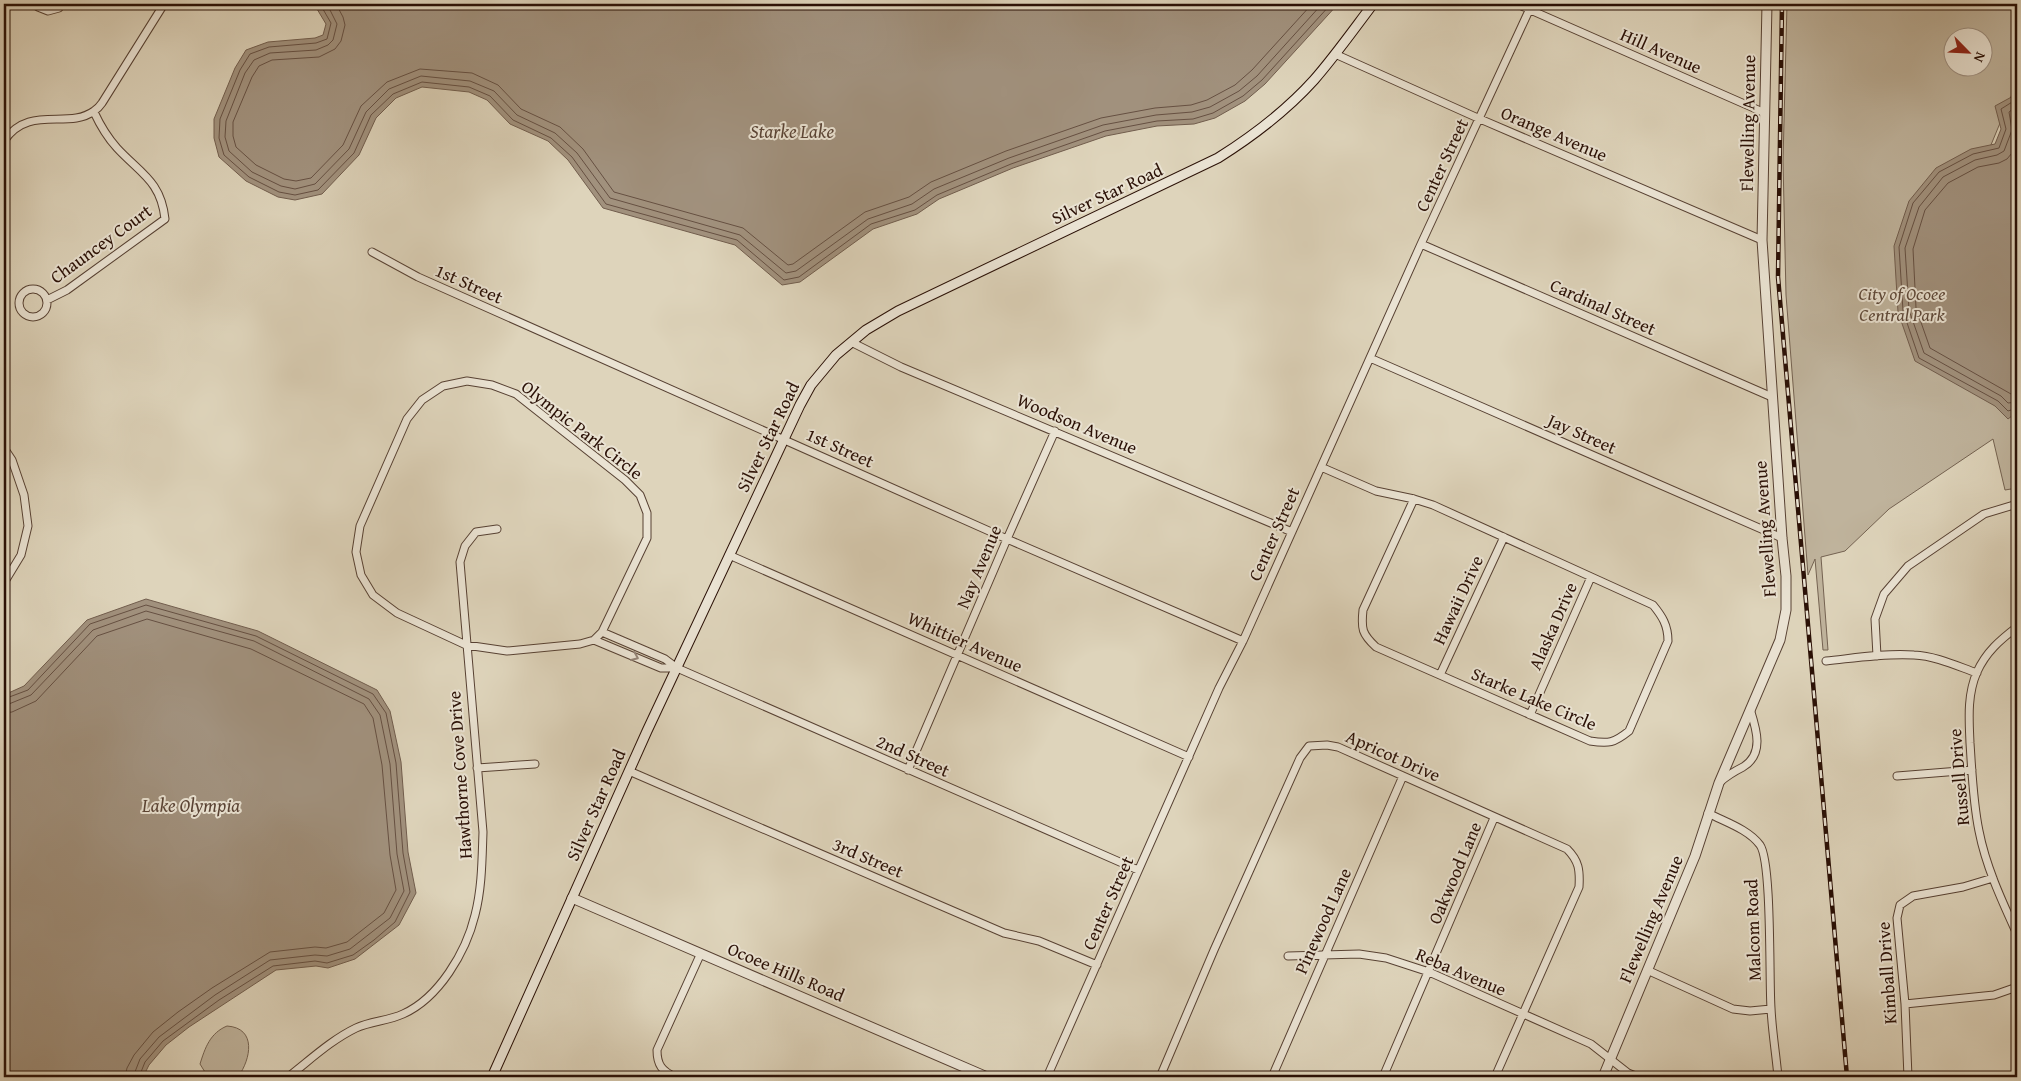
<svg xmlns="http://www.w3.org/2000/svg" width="2021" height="1081" viewBox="0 0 2021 1081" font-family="'Gentium Book Plus',serif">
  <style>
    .green { fill: #bfb39c; stroke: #746251; fill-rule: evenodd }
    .water { fill: #a1917d; stroke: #715d4d }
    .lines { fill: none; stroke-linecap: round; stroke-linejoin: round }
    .shore { stroke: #665042; stroke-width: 1 }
    .minor-casing { stroke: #574133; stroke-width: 9 }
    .tertiary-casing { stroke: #574133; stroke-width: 11 }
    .secondary-casing { stroke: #2a1006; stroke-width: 11 }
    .minor { stroke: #eae3d3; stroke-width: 7 }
    .tertiary { stroke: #eae3d3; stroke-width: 9 }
    .secondary { stroke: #eae3d3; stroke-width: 9 }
    .rail-casing { stroke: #2a1006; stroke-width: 4.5 }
    .rail { stroke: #eae3d3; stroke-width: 2.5; stroke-dasharray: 8; stroke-linecap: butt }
    .oneway { stroke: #948477 }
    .labels { text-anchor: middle; stroke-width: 4; stroke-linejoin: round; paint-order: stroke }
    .street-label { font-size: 18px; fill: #2a1006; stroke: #eae3d3 }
    .park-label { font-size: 18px; font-style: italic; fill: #5e493a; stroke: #eae3d3 }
    .water-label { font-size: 19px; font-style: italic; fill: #5a4436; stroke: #eae3d3 }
  </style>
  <rect width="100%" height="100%" fill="#ded4bb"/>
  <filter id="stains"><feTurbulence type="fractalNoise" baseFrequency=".004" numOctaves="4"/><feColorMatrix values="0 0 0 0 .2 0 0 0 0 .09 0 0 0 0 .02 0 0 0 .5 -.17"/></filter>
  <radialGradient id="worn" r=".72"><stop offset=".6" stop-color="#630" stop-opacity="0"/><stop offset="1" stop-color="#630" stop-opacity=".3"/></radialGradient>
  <path class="green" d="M1787,4H2017V82L1981,169L2017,289V488L2005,490L1993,439L1889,509L1845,551L1821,557L1828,650H1823L1815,559L1808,575L1786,295L1783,161ZM1954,38H1984V68H1954Z
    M227,1026C257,1028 251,1059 238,1077H208L200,1064C205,1048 210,1033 227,1026Z"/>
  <path class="water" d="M314,4H1338L1265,84L1245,101L1215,118L1194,124L1157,126L1106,136L1013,168L939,199L917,214L873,229L800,282L782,285L735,245L603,208L568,160L548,141L510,124L487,100L469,92L422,87L396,98L376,118L359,155L322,194L295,200L278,197L246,181L219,157L214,138V119L235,68L246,50L268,42L315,38L323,35L326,24Z
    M2017,94V412L2008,419L1995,406L1915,361L1898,312L1894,246L1909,201L1936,168L1971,149L1995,144L2001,129L1995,106Z
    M146,599L258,631L377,690L390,711L401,762L408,852L416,893L399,925L355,959L328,968L316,966L276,970L189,1027L166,1045L149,1065L143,1077H4V695L24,686L87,620Z"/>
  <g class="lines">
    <path class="shore" d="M320,4L331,23L327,39L316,43L269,47L250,54L240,70L220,119L219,138L224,155L249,177L279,192L295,195L318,190L354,153L371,115L393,94L422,82L469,87L490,96L513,120L551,138L572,157L606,204L737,240L784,280L799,277L871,224L915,210L937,195L1011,164L1105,131L1157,121L1193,119L1213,113L1243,96L1262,80L1331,4
      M327,4L337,24L333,40L328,45L316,50L270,53L254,60L245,73L226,121L225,137L229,151L252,172L281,186L295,189L315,184L349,149L366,112L389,89L421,76L470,81L494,91L517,115L555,133L577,153L610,198L740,235L786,273L796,271L868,219L912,204L934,189L1009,158L1103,125L1156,115L1192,112L1210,107L1239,91L1257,76L1322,4
      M336,4L343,17L345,25L341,41L335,49L319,57L272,60L259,66L252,77L233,122V136L236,147L256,165L284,179L296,181L311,178L343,145L361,106L387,82L420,69L472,73L498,85L521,109L560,127L583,149L614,192L743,228L788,265L793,264L865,212L909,197L931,182L1006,151L1101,118L1155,108L1191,105L1207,100L1235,85L1252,70L1312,4
      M2017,99L2001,109L2006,129L1999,148L1973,154L1939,172L1913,203L1899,247L1903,311L1919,358L1998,401L2008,411L2017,408
      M2017,106L2009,112L2012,130L2004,151L1997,155L1975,160L1943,177L1919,207L1905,248L1909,310L1924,353L2001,396L2008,403L2017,402
      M2017,139L2012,153L2007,159L1999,163L1978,167L1948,183L1925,210L1913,249L1916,308L1930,348L2011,394H2017
      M4,699L28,690L90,624L146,605L256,636L373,694L386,713L396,763L403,853L410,892L395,922L374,940L353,955L327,963L315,961L273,966L219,1000L163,1041L145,1062L139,1077
      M4,706L31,695L93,630L146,611L254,641L369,699L380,715L390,764L397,854L404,891L390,918L350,949L327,956L315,955L270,960L215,995L159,1037L140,1059L133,1077
      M4,713L12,712L36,701L97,636L147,619L251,649L364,704L373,718L382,765L390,855L396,890L384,913L347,942L326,948L315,947L270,952L212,988L178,1012L153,1032L134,1055L127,1068L125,1077"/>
    <defs>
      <path id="minor" d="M37,4L38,7L48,11L59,8L61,4
        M1517,4L1765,113
        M1335,54L1480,119L1762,240
        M4,141C29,104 68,130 94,111C97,109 100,106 102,103L164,4
        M1421,244L1772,397
        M372,252L418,277L1007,539L1243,641
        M19 303a14 14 0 1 1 28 0a14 14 0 1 1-28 0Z
        M47,300L67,290L165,219C161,181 140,173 117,148C107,137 100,125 94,112
        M851,342L901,367L1292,532
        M1370,358L1782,538
        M467,381L492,385L516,394L625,480L640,495L647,513V538L602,632L594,640L580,644L507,651L466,645L397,613L373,595L361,575L356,552L360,526L407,419L422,400L443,386Z
        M4,448L12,460L24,495L28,526L21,555L4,583
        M1321,467L1376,491L1414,499L1433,505L1653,605C1662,616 1668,625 1668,641L1629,731C1614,743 1609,744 1590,741L1376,647C1362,634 1361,629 1363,610L1414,499
        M729,555L1189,757
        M2017,627C2000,640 1986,652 1977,672C1967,695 1969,719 1970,743C1972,772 1973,802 1979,831C1986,867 2002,901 2017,934
        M602,632L665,659L677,668L1138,870
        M594,640L661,668H676
        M1877,656L1875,619L1884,594L1908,566L1984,514L2017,504
        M1826,661C1855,658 1885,653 1914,655C1936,656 1957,666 1977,673
        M1440,675L1504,537
        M1530,715L1591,577
        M477,768L535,764
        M908,770L1007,539L1055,431
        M629,771L1004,933L1039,941L1097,965
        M1897,776L1972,770
        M1720,782C1728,775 1735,771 1743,767C1765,754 1756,728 1750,709
        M1708,813C1725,822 1748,829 1760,845C1772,862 1769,980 1771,1008C1772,1031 1776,1054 1778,1077
        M1288,956L1359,954L1386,958L1429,972L1591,1044L1628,1073L1638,1077
        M1647,970L1733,1009L1750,1011L1771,1009
        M1905,1004L1994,995L2017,987
        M288,1077C310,1060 331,1040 356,1028C371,1021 388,1021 403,1014C439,998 466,952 475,915C482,888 482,860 483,832L460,562L465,546L476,532L497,529
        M675,1077C662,1071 657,1065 657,1050L701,953
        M1047,1077L1219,688L1243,641L1421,244L1532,4
        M1160,1077L1214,950L1300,758L1309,746L1327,745L1338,747L1567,849C1579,861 1580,870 1579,887L1495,1077
        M1272,1077L1403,776
        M1383,1077L1494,818
        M1908,1077L1905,1004L1897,918L1900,905L1913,896L1963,887L1993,878"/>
      <path id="tertiary" d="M572,898L987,1077
        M1603,1077L1695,856L1719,783L1780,640L1786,610V576L1782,538L1762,240L1767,4"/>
      <path id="secondary" d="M492,1077L647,731L800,405L811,385L836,355L866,330L898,311L1218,158C1253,136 1286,111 1314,80C1335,56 1354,29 1373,4"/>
    </defs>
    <use href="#minor" class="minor-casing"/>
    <use href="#tertiary" class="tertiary-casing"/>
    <use href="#secondary" class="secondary-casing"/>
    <use href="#minor" class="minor"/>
    <use href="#tertiary" class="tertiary"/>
    <use href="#secondary" class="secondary"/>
    <defs>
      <path id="rail" d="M1782,4L1778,277L1847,1077"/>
    </defs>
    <use href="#rail" class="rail-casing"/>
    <use href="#rail" class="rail"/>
  </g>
  <defs><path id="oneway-chevron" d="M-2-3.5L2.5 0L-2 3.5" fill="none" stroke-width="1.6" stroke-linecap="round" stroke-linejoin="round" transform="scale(1.25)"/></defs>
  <use class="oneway" href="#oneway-chevron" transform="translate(635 657) rotate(23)"/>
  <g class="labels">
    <g class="street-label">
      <text transform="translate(1661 51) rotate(24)" y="6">Hill Avenue</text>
      <text transform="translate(1748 123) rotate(-89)" y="6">Flewelling Avenue</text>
      <text transform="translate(1554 134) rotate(23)" y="6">Orange Avenue</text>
      <text transform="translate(1442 165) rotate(-65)" y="6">Center Street</text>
      <text transform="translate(1107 194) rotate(-25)" y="6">Silver Star Road</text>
      <text transform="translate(101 244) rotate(-36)" y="6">Chauncey Court</text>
      <text transform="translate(469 284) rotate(24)" y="6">1st Street</text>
      <text transform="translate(1603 307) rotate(24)" y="6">Cardinal Street</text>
      <text transform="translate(1077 424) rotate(23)" y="6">Woodson Avenue</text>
      <text transform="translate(582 430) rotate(38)" y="6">Olympic Park Circle</text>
      <text transform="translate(1582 434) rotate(24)" y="6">Jay Street</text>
      <text transform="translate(768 437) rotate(-64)" y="6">Silver Star Road</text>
      <text transform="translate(840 448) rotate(24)" y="6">1st Street</text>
      <text transform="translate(1765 529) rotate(-94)" y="6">Flewelling Avenue</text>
      <text transform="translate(1274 534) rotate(-66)" y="6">Center Street</text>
      <text transform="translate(979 567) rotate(-67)" y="6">Nay Avenue</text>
      <text transform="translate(1458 600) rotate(-65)" y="6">Hawaii Drive</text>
      <text transform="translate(1553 626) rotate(-66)" y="6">Alaska Drive</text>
      <text transform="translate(965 642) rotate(24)" y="6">Whittier Avenue</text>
      <text transform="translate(1534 699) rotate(23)" y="6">Starke Lake Circle</text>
      <text transform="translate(913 756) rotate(24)" y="6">2nd Street</text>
      <text transform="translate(1393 756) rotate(24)" y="6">Apricot Drive</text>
      <text transform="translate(460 775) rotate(-94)" y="6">Hawthorne Cove Drive</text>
      <text transform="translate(1959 777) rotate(-95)" y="6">Russell Drive</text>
      <text transform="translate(596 805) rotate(-66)" y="6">Silver Star Road</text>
      <text transform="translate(868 858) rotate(23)" y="6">3rd Street</text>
      <text transform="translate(1455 873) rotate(-67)" y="6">Oakwood Lane</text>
      <text transform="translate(1108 903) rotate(-66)" y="6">Center Street</text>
      <text transform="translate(1651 919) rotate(-67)" y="6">Flewelling Avenue</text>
      <text transform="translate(1323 921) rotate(-66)" y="6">Pinewood Lane</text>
      <text transform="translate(1753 930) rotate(-92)" y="6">Malcom Road</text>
      <text transform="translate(786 972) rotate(23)" y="6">Ocoee Hills Road</text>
      <text transform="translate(1461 972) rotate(23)" y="6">Reba Avenue</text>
      <text transform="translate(1887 973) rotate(-94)" y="6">Kimball Drive</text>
    </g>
    <g class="park-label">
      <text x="1902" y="300">City of Ocoee<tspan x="1902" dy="21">Central Park</tspan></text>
    </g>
    <g class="water-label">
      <text x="792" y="138">Starke Lake</text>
      <text x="191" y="812">Lake Olympia</text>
    </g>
  </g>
  <rect width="2021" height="1081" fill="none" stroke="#ded4bb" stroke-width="20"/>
  <rect x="5" y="5" width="2011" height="1071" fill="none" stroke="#2a1006" stroke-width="2.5"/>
  <rect x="10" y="10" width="2001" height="1061" fill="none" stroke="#2a1006"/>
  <g transform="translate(1968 52) rotate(114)"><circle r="24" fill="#eae3d3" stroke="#9d8f81"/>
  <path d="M0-4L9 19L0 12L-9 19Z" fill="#8f2418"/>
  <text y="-8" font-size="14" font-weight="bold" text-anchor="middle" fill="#2a1006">N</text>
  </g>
  <rect width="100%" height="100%" filter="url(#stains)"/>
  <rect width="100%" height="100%" fill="url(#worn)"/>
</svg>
